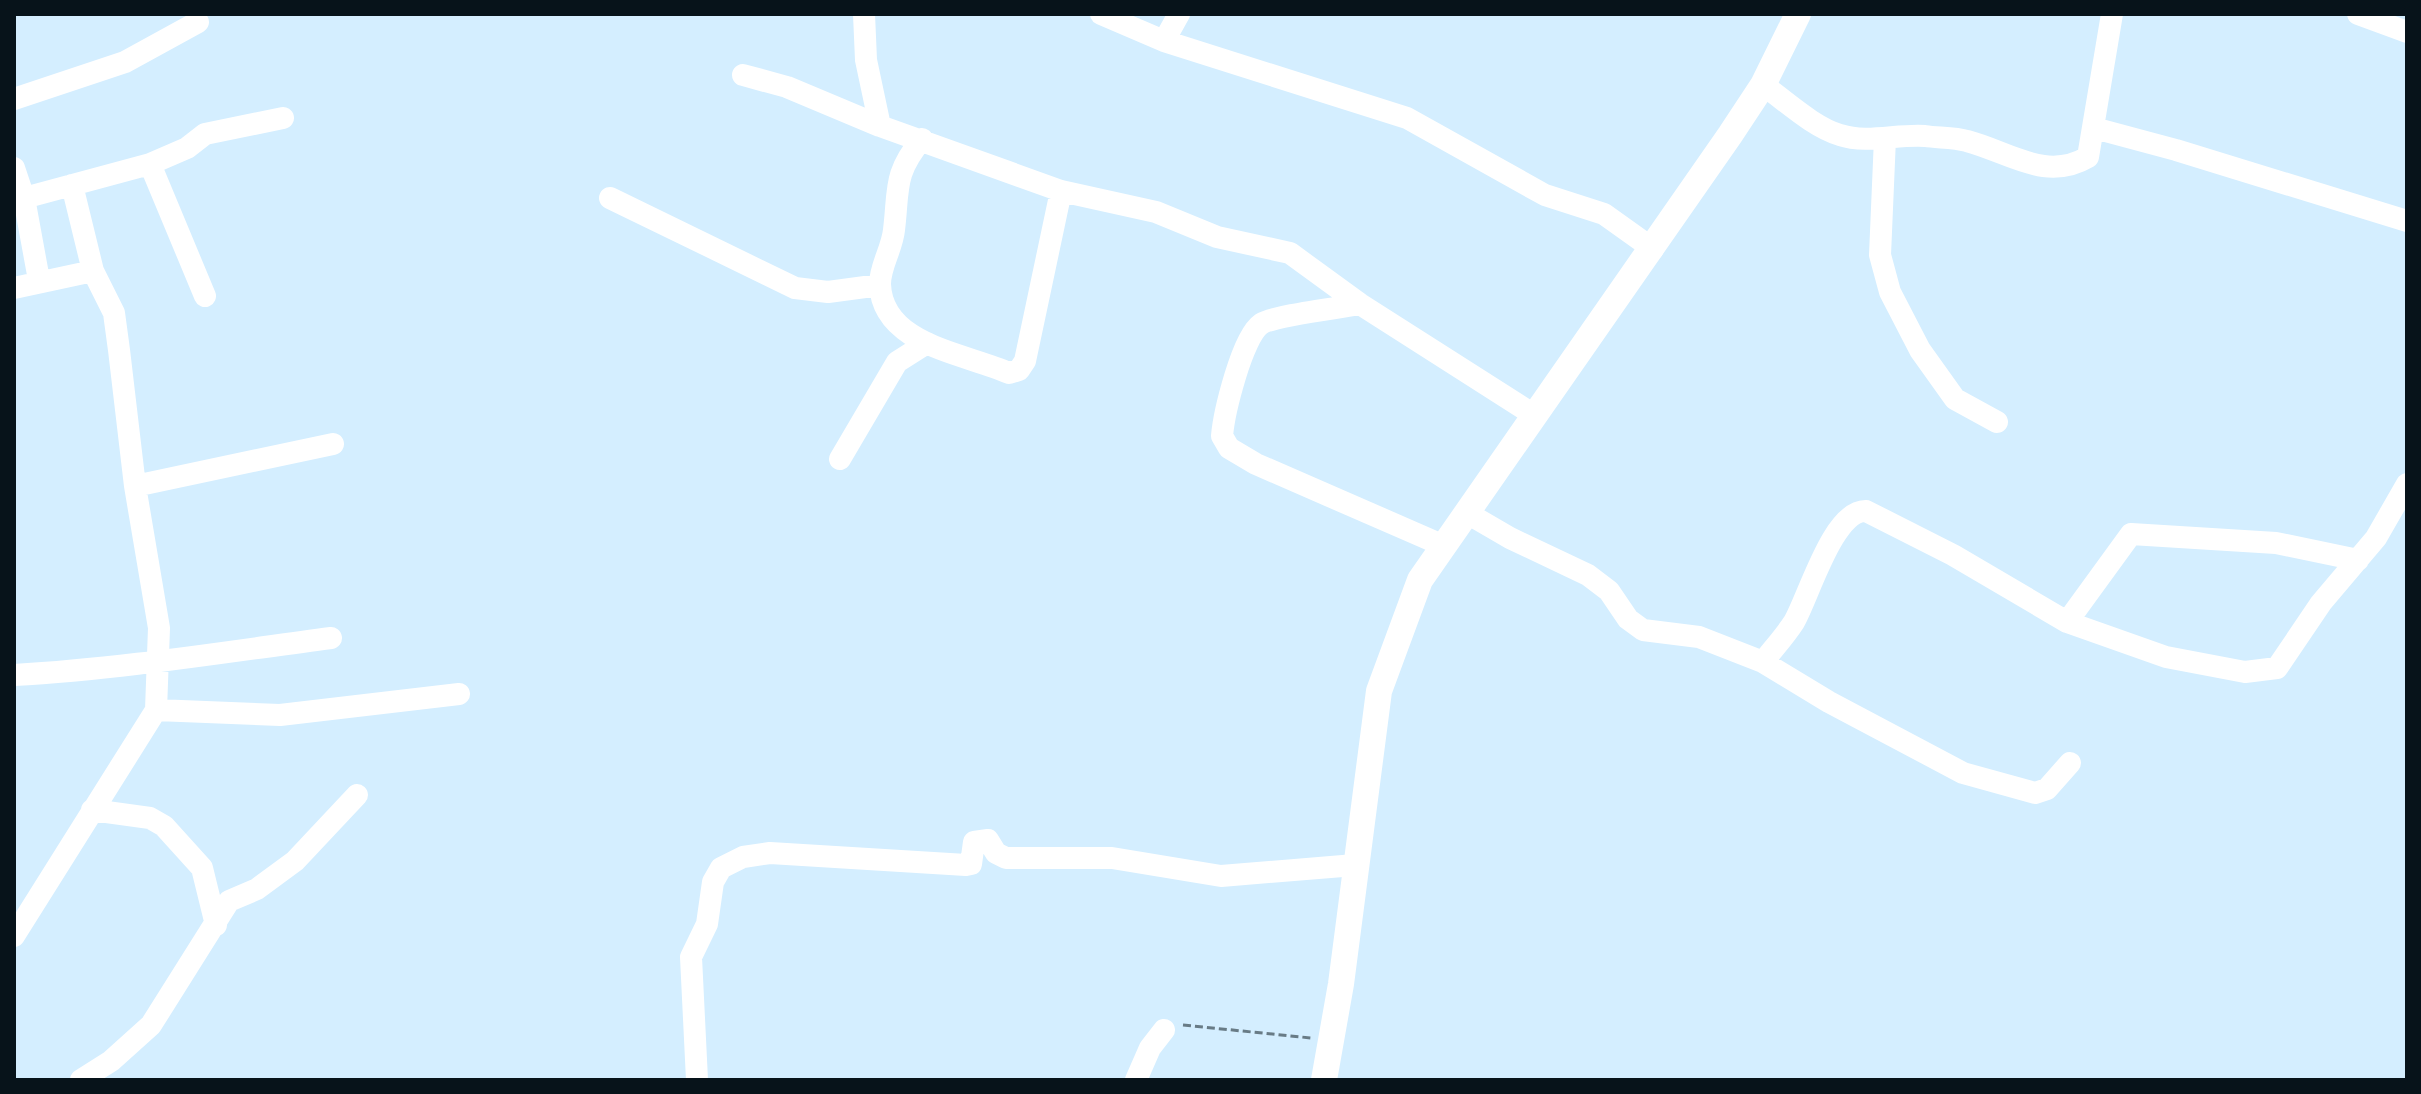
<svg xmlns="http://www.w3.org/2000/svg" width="2421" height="1094" viewBox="0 0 2421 1094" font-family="Quicksand,sans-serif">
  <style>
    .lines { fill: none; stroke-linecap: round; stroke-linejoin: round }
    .path { stroke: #687b86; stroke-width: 3; stroke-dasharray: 8 4; stroke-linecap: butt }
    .minor { stroke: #fff; stroke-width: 22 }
    .tertiary { stroke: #fff; stroke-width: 26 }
  </style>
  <rect width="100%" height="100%" fill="#d4eeff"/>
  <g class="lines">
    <path class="path" d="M1183,1025L1311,1038"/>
    <path class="minor" d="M864,14L866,60L880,126
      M1101,14L1164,41L1407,118L1545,195L1604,214L1653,249
      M2358,14L2407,32
      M1164,41L1179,14
      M743,75L787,87L880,126L1061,191L1156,212L1217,237L1290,253L1360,304L1534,415
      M1763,85C1786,101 1813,127 1840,135C1867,144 1896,134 1925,136C1938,138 1954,137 1967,141C2009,152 2046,182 2088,157L2112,14
      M14,99L125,62L198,22
      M2094,128L2176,150L2407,221
      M1885,138L1880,255L1890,292L1920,350L1955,399L1997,422
      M922,139C893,174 899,189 894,230C892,249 880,266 880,284C882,345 964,353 1009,373L1019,370L1025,361L1061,191
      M150,164L187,148L205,134L283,118
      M14,168L24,198L39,280
      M24,198L150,164L205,296
      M610,198L795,288L828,292L880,285
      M14,288L93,271
      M1360,304C1340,308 1275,315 1261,324C1242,337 1224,413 1222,436L1229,448L1256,464L1442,545
      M840,459L897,362L927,343
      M135,486L333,444
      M1467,513L1510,538L1588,575L1609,591L1628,619L1643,630L1699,637L1763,662L1829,702L1963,773L2035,793L2047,789L2070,763
      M2067,622L2131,534L2276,543L2358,560
      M1763,662C1773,649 1785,636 1794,622C1809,596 1833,510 1866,511L1953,555L2067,622L2166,657L2245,672L2277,668L2321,603L2376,538L2407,484
      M14,675C120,669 225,652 331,638
      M156,710L280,715L459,694
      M92,810L150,818L164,826L202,868L216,925
      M14,936L156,710L159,628L135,486L119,350L114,313L93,271L72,185
      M81,1080L111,1061L151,1025L229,901L257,889L295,861L357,795
      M697,1080L691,957L707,924L713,882L721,868L743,857L770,853L966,865L971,864L974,842L988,840L996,853L1006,858H1112L1221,876L1355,865
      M1136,1080L1150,1048L1164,1030"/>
    <path class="tertiary" d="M1324,1080L1341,984L1379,691L1420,580L1730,135L1763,85L1798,14"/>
  </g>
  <rect width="2421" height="1094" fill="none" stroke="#07131a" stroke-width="32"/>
</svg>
